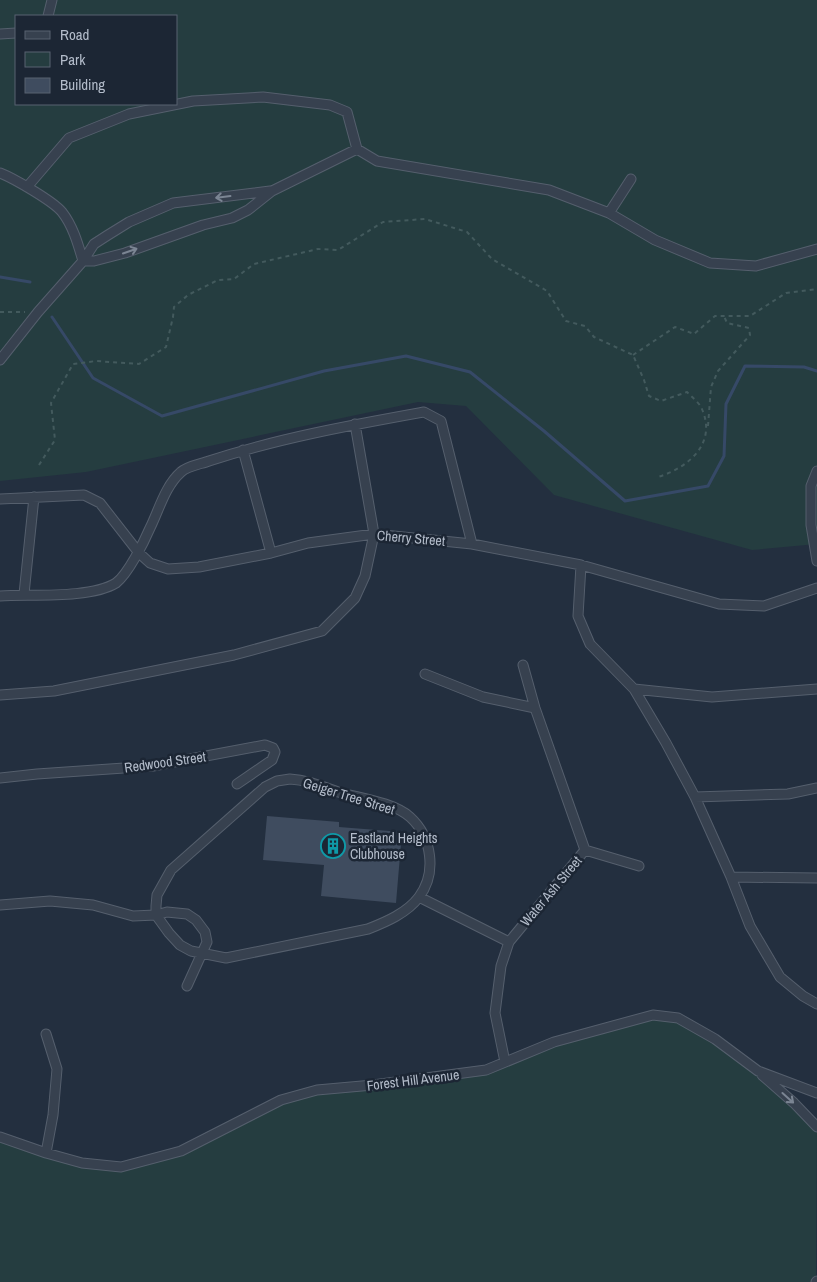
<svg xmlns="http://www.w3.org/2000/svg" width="817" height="1282" viewBox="0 0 817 1282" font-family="'Archivo Narrow',sans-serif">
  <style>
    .green { fill: #253d40; fill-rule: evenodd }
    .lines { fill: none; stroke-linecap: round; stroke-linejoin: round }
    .stream { stroke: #364967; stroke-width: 3 }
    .building { fill: #3f4c5f }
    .street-casing { stroke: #555f6d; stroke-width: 11 }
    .path { stroke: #435a5d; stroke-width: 2; stroke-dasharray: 4 4; stroke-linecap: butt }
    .street { stroke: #37414f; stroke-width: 9 }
    .oneway { stroke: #7b8593 }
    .labels { text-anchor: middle; stroke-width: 5; stroke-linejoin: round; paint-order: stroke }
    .street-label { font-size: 14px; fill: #b3bcca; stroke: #1c2634 }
    .poi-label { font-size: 14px; fill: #b3bcca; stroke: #1c2634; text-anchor: start }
  </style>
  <rect width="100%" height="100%" fill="#232f3f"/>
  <path class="green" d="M0,0H817V544L752,550L554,495L466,406L418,402L86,472L0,481ZM16,16H176V104H16Z
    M653,1015L678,1018L758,1071L817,1127L816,1282H0V1137L46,1153L121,1167L155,1159L222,1129L317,1090L486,1070L554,1042Z"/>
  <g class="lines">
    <path class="stream" d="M0,277L30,282
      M52,317L93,378L162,416L324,371L406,356L470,372L544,431L625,501L708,486L724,456L726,404L745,366L804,367L817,371"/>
  </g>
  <path class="building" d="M267,816L339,822V827L402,832L396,903L321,896L324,865L263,860Z"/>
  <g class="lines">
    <defs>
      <path id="street" d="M48,16L52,0
        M0,34L16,33
        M0,173C13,178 53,201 62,212C73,226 78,244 83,261
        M27,187L69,138L129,114L193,101L263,97L330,105L347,112L357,149
        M609,213L631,179
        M83,261H94L125,253L203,225L232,218L248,210L272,191L357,149L377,161L549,190L609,213L655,240L710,263L756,266L817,249
        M0,360L38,312L83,261L94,244L108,235L129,222L173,203L270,191
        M243,450L271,553
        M817,471L811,486V525L817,561
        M0,499L84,495L100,503L139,553L150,563L168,569L199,567L271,553L308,543L374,534L472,544L581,565L719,604L764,606L817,588
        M581,565L578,616L590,644L634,689L666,743L695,797L731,877L750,926L780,977L803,996L817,1004
        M24,594L34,497
        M0,596C31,594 90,599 116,583C128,574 144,542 150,528C159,510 165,486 181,472C187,466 201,464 209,461C279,438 352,425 424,412L441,421L472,544
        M523,665L535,708L585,850
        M425,674L483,697L535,708
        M634,689L712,697L817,689
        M0,695L54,691L234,655L322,631L355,598L365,576L374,534L355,424
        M0,778L37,774L153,766L265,745L273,748L275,752L272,760L237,784
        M290,779C307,780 321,786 338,792C359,798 393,802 410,817C432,837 437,873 419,897C407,913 386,922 368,929L226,958L191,951L180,945L169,933L156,915V906L157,895L171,870L265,787L277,781Z
        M695,797L788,794L817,788
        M585,850L639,866
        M731,877L817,878
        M419,897L509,942
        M0,905L50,901L93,905L133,916L156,915L167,912L187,914L196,920L205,932L207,942L187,986
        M46,1034L57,1069L53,1115L46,1153
        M505,1062L495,1013L501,966L509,942L585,850
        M762,1075L794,1103L817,1127
        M0,1137L46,1153L82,1163L121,1167L181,1151L281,1100L317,1090L373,1085L486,1070L554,1042L653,1015L678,1018L715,1039L758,1071L817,1093
        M816,1282L817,1281"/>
    </defs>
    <use href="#street" class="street-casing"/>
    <path class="path" d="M0,312H25
      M633,355L675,327L694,334L715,316H750L786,293L817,289
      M708,426L711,387L718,371L750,335L749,328L727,323L724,316
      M39,465L55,440L51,403L73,364L96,361L139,364L166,347L173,317L174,307L188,295L218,280L234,279L254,264L318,249L338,250L383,222L425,219L467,232L492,259L547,291L566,321L585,326L594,337L633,355L644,380L649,396L661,401L687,392C692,397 698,402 701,407C718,442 690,467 658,477"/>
    <use href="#street" class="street"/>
  </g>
  <defs><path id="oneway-shaft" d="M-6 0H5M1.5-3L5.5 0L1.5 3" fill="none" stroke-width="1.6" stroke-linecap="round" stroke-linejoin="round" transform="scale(1.25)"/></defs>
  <g class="oneway">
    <use href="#oneway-shaft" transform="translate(223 197) rotate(173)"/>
    <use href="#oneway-shaft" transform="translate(130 251) rotate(-19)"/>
    <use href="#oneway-shaft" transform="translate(788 1098) rotate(42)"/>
  </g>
  <defs>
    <symbol id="building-ring" viewBox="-11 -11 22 22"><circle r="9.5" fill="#1c2634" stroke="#0f9aa8" stroke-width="1.5"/><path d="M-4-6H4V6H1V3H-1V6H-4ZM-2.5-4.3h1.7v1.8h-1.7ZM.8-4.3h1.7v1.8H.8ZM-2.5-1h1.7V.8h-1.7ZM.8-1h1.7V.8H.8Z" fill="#0f9aa8"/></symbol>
  </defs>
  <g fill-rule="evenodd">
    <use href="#building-ring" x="319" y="832" width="28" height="28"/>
  </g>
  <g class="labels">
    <g class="street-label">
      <text transform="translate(411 538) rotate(5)" y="5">Cherry Street</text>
      <text transform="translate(165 762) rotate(-8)" y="5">Redwood Street</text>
      <text transform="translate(349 796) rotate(17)" y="5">Geiger Tree Street</text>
      <text transform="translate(551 891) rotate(-50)" y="5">Water Ash Street</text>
      <text transform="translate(413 1080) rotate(-7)" y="5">Forest Hill Avenue</text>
    </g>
    <g class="poi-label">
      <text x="350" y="843">Eastland Heights<tspan x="350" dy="16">Clubhouse</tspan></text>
    </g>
  </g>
  <rect x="15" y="15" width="162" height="90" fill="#1c2634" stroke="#586270"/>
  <rect x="25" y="31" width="25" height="8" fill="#37414f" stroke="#586270"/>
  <text x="60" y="40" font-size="15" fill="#b3bcca">Road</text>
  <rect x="25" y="52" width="25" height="15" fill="#253d40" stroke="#586270"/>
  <text x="60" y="65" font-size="15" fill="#b3bcca">Park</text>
  <rect x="25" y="78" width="25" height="15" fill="#3f4c5f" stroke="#586270"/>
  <text x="60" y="90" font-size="15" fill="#b3bcca">Building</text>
</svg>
